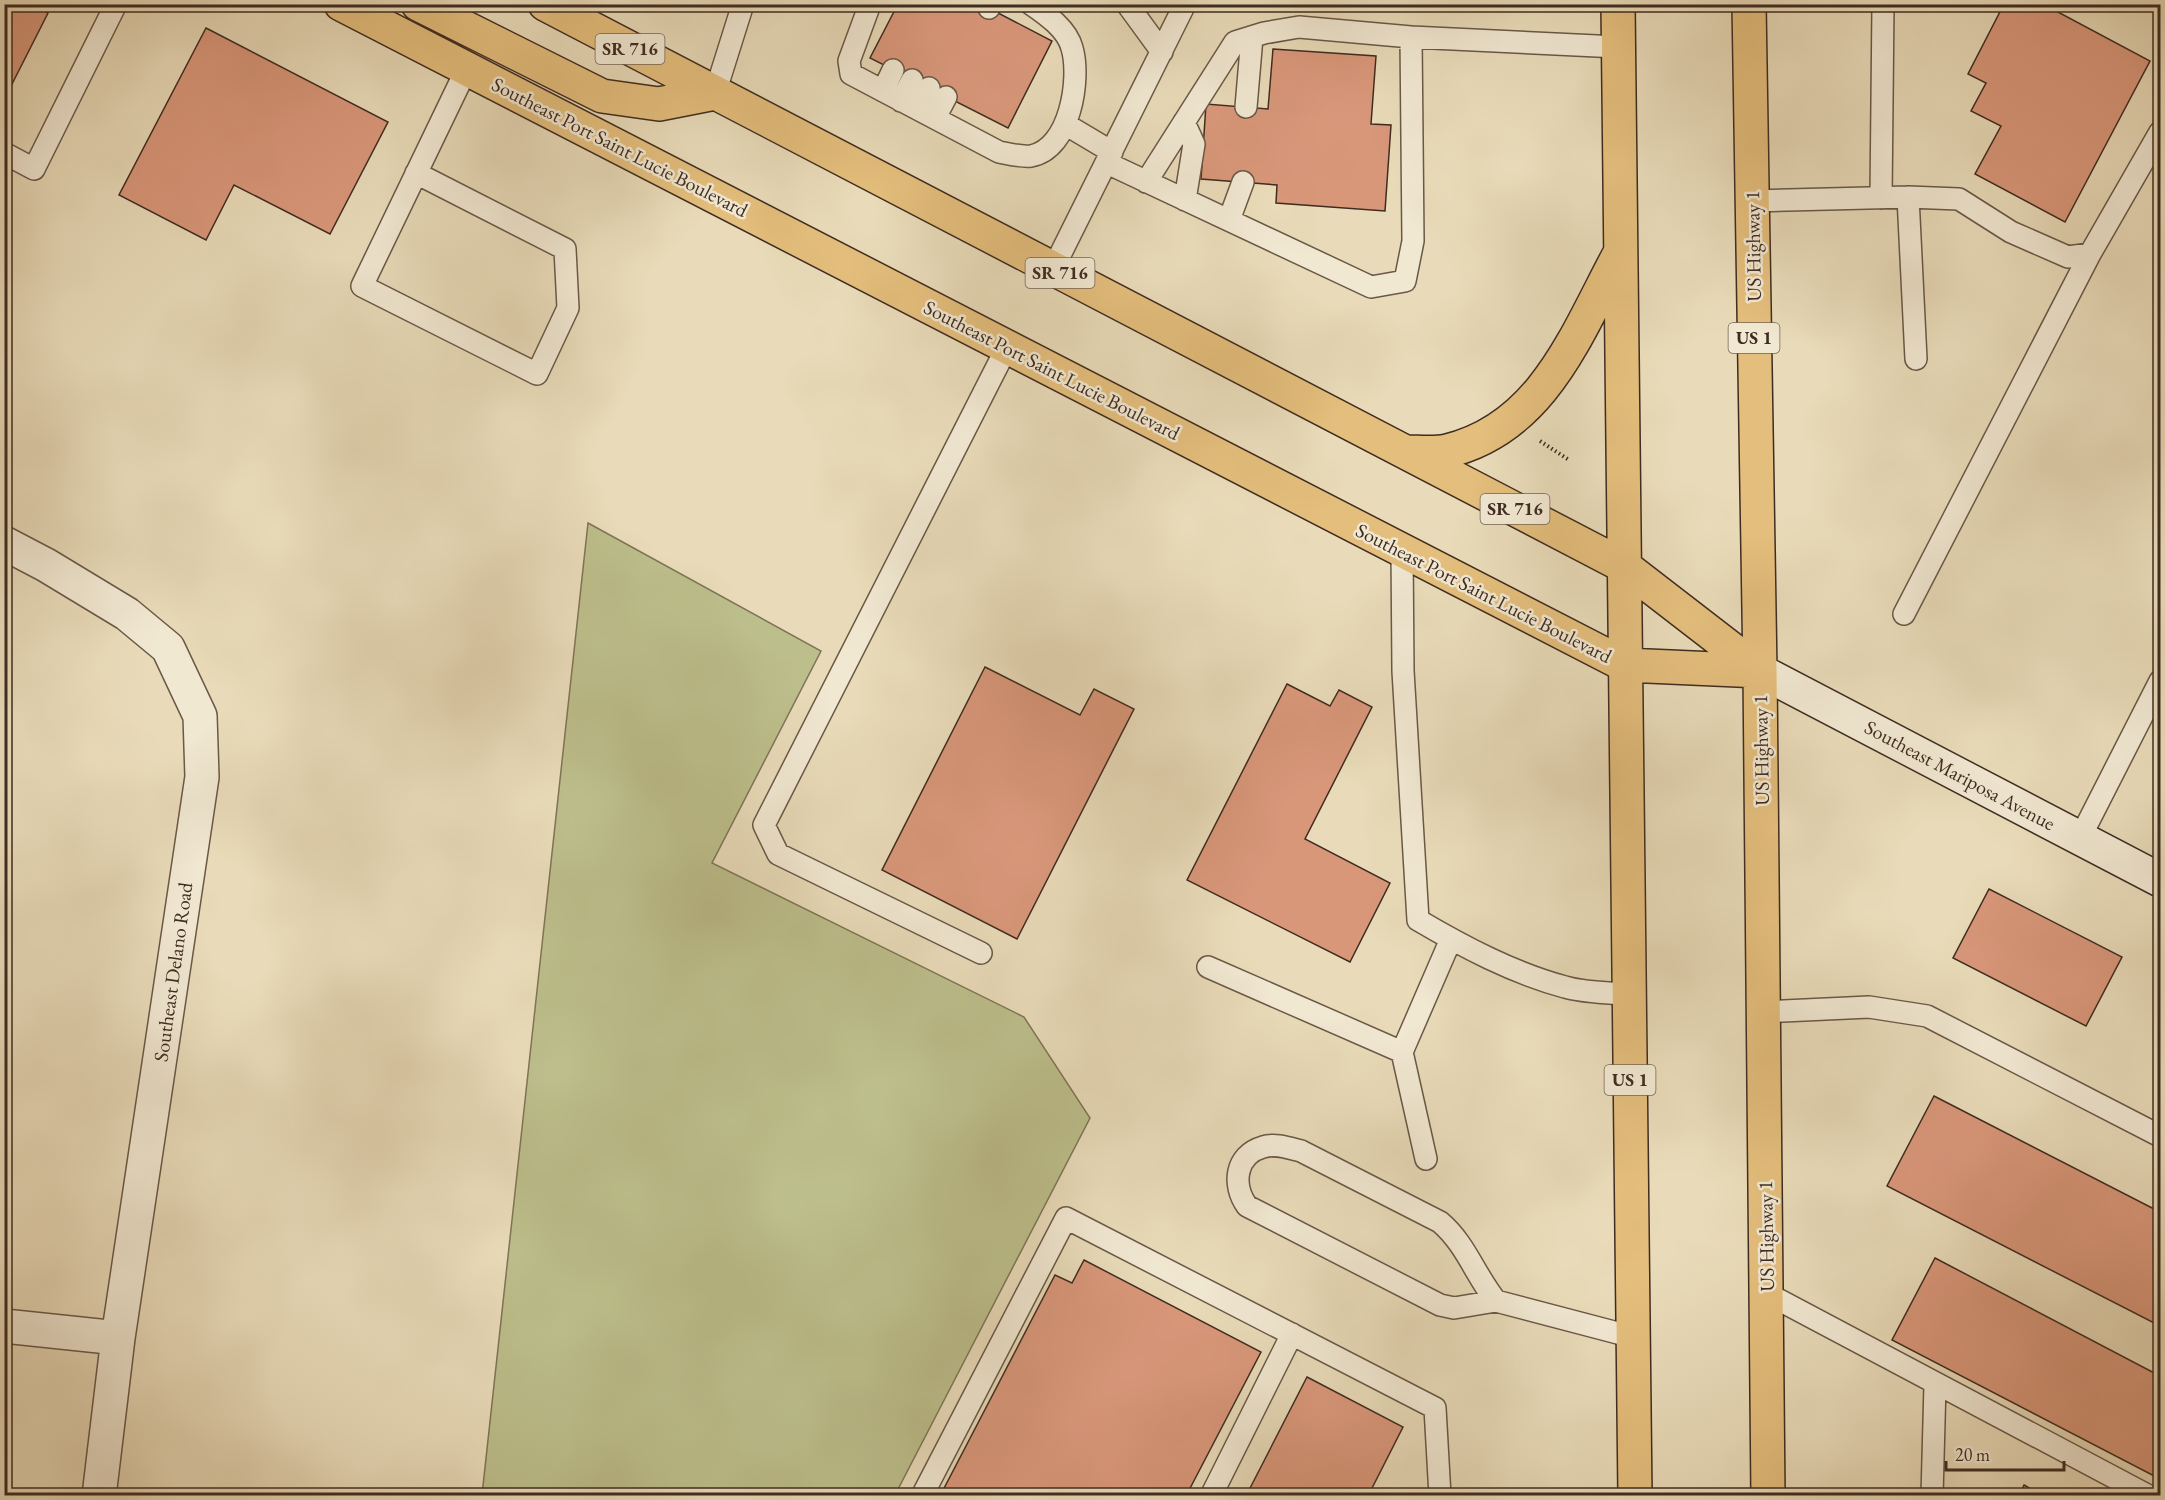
<svg xmlns="http://www.w3.org/2000/svg" width="2165" height="1500" viewBox="0 0 2165 1500" font-family="'EB Garamond',serif">
  <style>
    .green { fill: #bcbe8b; stroke: #7e7556; stroke-width: 1.5 }
    .building { fill: #d9977a; stroke: #3f2c21; stroke-width: 1.5 }
    .lines { fill: none; stroke-linecap: round; stroke-linejoin: round }
    .lane-casing { stroke: #6a5847; stroke-width: 24 }
    .street-casing { stroke: #6a5847; stroke-width: 36 }
    .secondary-casing { stroke: #3f2c21; stroke-width: 36 }
    .primary-casing { stroke: #3f2c21; stroke-width: 36 }
    .path { stroke: #3f2c21; stroke-width: 4; stroke-dasharray: 1.5 3; stroke-linecap: butt }
    .lane { stroke: #f1e8d2; stroke-width: 21 }
    .street { stroke: #f1e8d2; stroke-width: 33 }
    .secondary { stroke: #f1e8d2; stroke-width: 33 }
    .primary { stroke: #e4be7c; stroke-width: 33 }
    .labels { text-anchor: middle; stroke-width: 5; stroke-linejoin: round; paint-order: stroke }
    .shield { fill: #f1e8d2; stroke: #746456; stroke-width: 1.5 }
    .shield-label { font-size: 18px; font-weight: bold; fill: #3f2c21 }
    .street-label { font-size: 20px; fill: #3f2c21; stroke: #f1e8d2 }
  </style>
  <rect width="100%" height="100%" fill="#e9dbb9"/>
  <filter id="stains"><feTurbulence type="fractalNoise" baseFrequency=".00333" numOctaves="4"/><feColorMatrix values="0 0 0 0 .2 0 0 0 0 .09 0 0 0 0 .02 0 0 0 .5 -.17"/></filter>
  <radialGradient id="worn" r=".72"><stop offset=".6" stop-color="#630" stop-opacity="0"/><stop offset="1" stop-color="#630" stop-opacity=".3"/></radialGradient>
  <path class="green" d="M588,523L821,651L712,863L1024,1017L1090,1118L895,1495H482Z"/>
  <path class="building" d="M4,4H32L48,13L10,88L4,85Z
    M898,4H981L1052,41L1008,128L870,58Z
    M2004,4H2043L2150,61L2065,222L1975,174L2001,126L1971,111L1986,83L1968,74Z
    M206,28L388,122L330,234L234,185L206,240L119,195Z
    M1273,49L1376,56L1371,124L1391,125L1385,211L1276,203L1277,185L1201,179L1206,104L1268,109Z
    M985,667L1080,715L1094,689L1134,709L1017,939L882,870Z
    M1287,684L1330,706L1339,690L1372,707L1305,839L1390,883L1350,962L1187,880Z
    M1989,889L2122,957L2086,1026L1953,958Z
    M1934,1096L2160,1212V1326L1887,1186Z
    M1935,1258L2160,1376V1479L1892,1340Z
    M1084,1260L1261,1352L1186,1496H940L1055,1275L1072,1283Z
    M1307,1377L1403,1427L1368,1496H1246Z
    M2024,1485L2044,1496H2019Z"/>
  <g class="lines">
    <defs>
      <path id="lane" d="M870,4L849,61L851,74L999,152C1009,154 1020,157 1031,156C1070,149 1081,79 1072,48C1067,29 1047,15 1031,4
        M1127,4L1162,52
        M989,8L991,4
        M883,91L893,70
        M715,93L743,4
        M901,101L912,80
        M1246,107L1252,37
        M919,109L929,88
        M935,118L946,97
        M1184,122L1194,144L1185,200
        M1065,124L1112,152
        M4,153L34,169L116,4
        M1107,163L1371,287L1405,281L1413,241L1411,37L1618,47
        M416,173L565,249L568,308L537,374L362,286L467,68
        M1146,182L1235,42L1264,33L1299,27L1411,37
        M1908,197L1916,359
        M1881,198L1883,4
        M1752,201L1908,197L1959,199L2011,232L2068,257L2090,254
        M1229,220L1243,182
        M1053,269L1185,4
        M1402,550L1403,671L1418,920C1464,947 1513,973 1565,987C1585,993 1608,992 1629,995
        M1904,614L2090,254L2160,132
        M2080,838L2160,681
        M981,953L778,854L764,825L1007,347
        M1208,967L1402,1052
        M1763,1012L1869,1007L1927,1016L2160,1136
        M1426,1159L1402,1052L1451,939
        M1766,1293L2149,1496
        M1496,1301C1475,1275 1466,1244 1440,1222L1301,1151C1289,1148 1275,1143 1263,1147C1235,1155 1232,1185 1247,1206L1440,1305L1454,1308L1496,1301L1633,1337
        M922,1496L1066,1218L1435,1408L1440,1496
        M1211,1496L1292,1334
        M1932,1496L1935,1384"/>
      <path id="street" d="M4,543L46,565L127,614L168,648L200,716L202,777L118,1338L99,1496
        M4,1326L118,1338"/>
      <path id="secondary" d="M1760,671L2160,880"/>
      <path id="primary" d="M341,4L1625,665L1760,671
        M418,4L602,96L659,104L715,93
        M545,4L1624,566L1760,671
        M1618,4L1635,1496
        M1749,4L1760,671L1768,1496
        M1406,452C1419,452 1434,454 1447,451C1544,428 1577,332 1620,253"/>
    </defs>
    <use href="#lane" class="lane-casing"/>
    <use href="#street" class="street-casing"/>
    <use href="#secondary" class="secondary-casing"/>
    <use href="#primary" class="primary-casing"/>
    <path class="path" d="M1540,441L1569,460"/>
    <use href="#lane" class="lane"/>
    <use href="#street" class="street"/>
    <use href="#secondary" class="secondary"/>
    <use href="#primary" class="primary"/>
  </g>
  <g class="labels">
    <g class="shield">
      <rect x="595.5" y="34" width="69" height="30" rx="4.5"/>
      <rect x="1025.5" y="258" width="69" height="30" rx="4.5"/>
      <rect x="1728.5" y="323" width="51" height="30" rx="4.5"/>
      <rect x="1480.5" y="494" width="69" height="30" rx="4.5"/>
      <rect x="1604.5" y="1065" width="51" height="30" rx="4.5"/>
    </g>
    <g class="shield-label">
      <text x="630" y="55">SR 716</text>
      <text x="1060" y="279">SR 716</text>
      <text x="1754" y="344">US 1</text>
      <text x="1515" y="515">SR 716</text>
      <text x="1630" y="1086">US 1</text>
    </g>
    <g class="street-label">
      <text transform="translate(620 147) rotate(27)" y="7">Southeast Port Saint Lucie Boulevard</text>
      <text transform="translate(1753 246) rotate(-91)" y="7">US Highway 1</text>
      <text transform="translate(1052 370) rotate(27)" y="7">Southeast Port Saint Lucie Boulevard</text>
      <text transform="translate(1484 593) rotate(27)" y="7">Southeast Port Saint Lucie Boulevard</text>
      <text transform="translate(1761 750) rotate(-91)" y="7">US Highway 1</text>
      <text transform="translate(1960 775) rotate(28)" y="7">Southeast Mariposa Avenue</text>
      <text transform="translate(173 972) rotate(-82)" y="7">Southeast Delano Road</text>
      <text transform="translate(1766 1236) rotate(-91)" y="7">US Highway 1</text>
    </g>
  </g>
  <rect width="2165" height="1500" fill="none" stroke="#e9dbb9" stroke-width="24"/>
  <rect x="6" y="6" width="2153" height="1488" fill="none" stroke="#3f2c21" stroke-width="3"/>
  <rect x="12" y="12" width="2141" height="1476" fill="none" stroke="#3f2c21" stroke-width="1.5"/>
  <path d="M1946 1461v9h118v-9" fill="none" stroke="#3f2c21" stroke-width="3"/>
  <text x="1955" y="1461" font-size="18" fill="#3f2c21" stroke="#f1e8d2" stroke-width="4.5" paint-order="stroke">20 m</text>
  <rect width="100%" height="100%" filter="url(#stains)"/>
  <rect width="100%" height="100%" fill="url(#worn)"/>
</svg>
